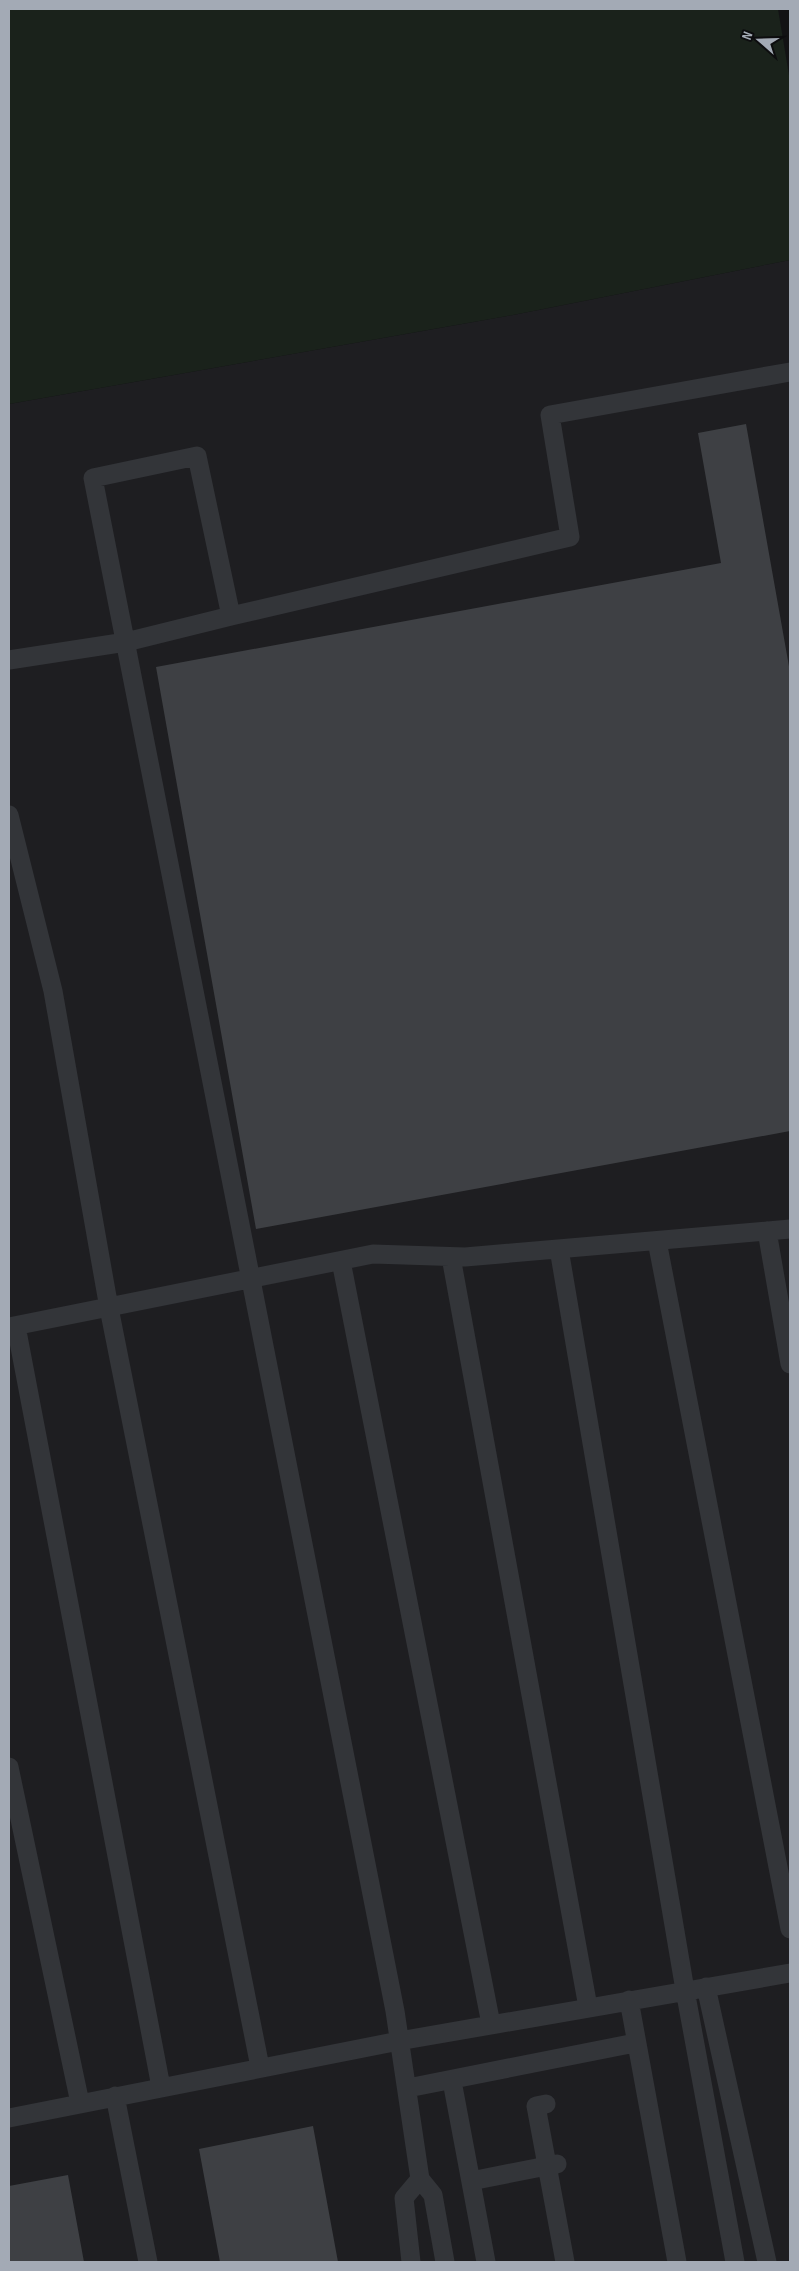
<svg xmlns="http://www.w3.org/2000/svg" width="799" height="2271" viewBox="0 0 799 2271" font-family="'Sofia Sans Condensed',sans-serif">
  <style>
    .built { fill: #1e1e21 }
    .green { fill: #1a221b }
    .building { fill: #3e4044 }
    .lines { fill: none; stroke-linecap: round; stroke-linejoin: round }
    .lane { stroke: #333539; stroke-width: 19 }
  </style>
  <rect width="100%" height="100%" fill="#121214"/>
  <path class="built" d="M790,260V2262H9V404L513,315Z"/>
  <path class="green" d="M9,9H778L790,81V260L513,315L9,404Z"/>
  <path class="building" d="M746,424L790,672V1131L256,1229L156,667L721,563L698,433Z
    M313,2126L338,2262H220L199,2149Z
    M68,2175L84,2262H9V2186Z"/>
  <g class="lines">
    <path class="lane" d="M9,660L126,642L231,616
      M9,815L53,991L109,1308L260,2067
      M767,1231L790,1364
      M657,1241L790,1929
      M559,1249L685,1990L735,2262
      M451,1257L588,2007
      M341,1261L491,2024
      M16,1326L161,2087
      M9,1327L373,1254L465,1257L790,1229
      M9,1767L80,2103
      M706,1987L767,2262
      M629,2000L677,2262
      M452,2081L486,2262
      M408,2088L635,2043
      M115,2096L148,2262
      M546,2104L536,2106L565,2262
      M9,2118L399,2041L790,1973
      M471,2181L557,2164
      M411,2262L404,2198L420,2179
      M445,2262L433,2195L420,2179L395,2011L93,478L197,456L231,616L570,537L550,415L790,372"/>
  </g>
  <rect width="799" height="2271" fill="none" stroke="#a3aab5" stroke-width="20"/>
  <g transform="translate(759 40) rotate(290)" stroke="#0d0d0f" stroke-width="4" paint-order="stroke">
  <path d="M0-4L9 19L0 12L-9 19Z" fill="#a3aab5"/>
  <text y="-8" font-size="14" font-weight="bold" text-anchor="middle" fill="#a3aab5">N</text>
  </g>
</svg>
